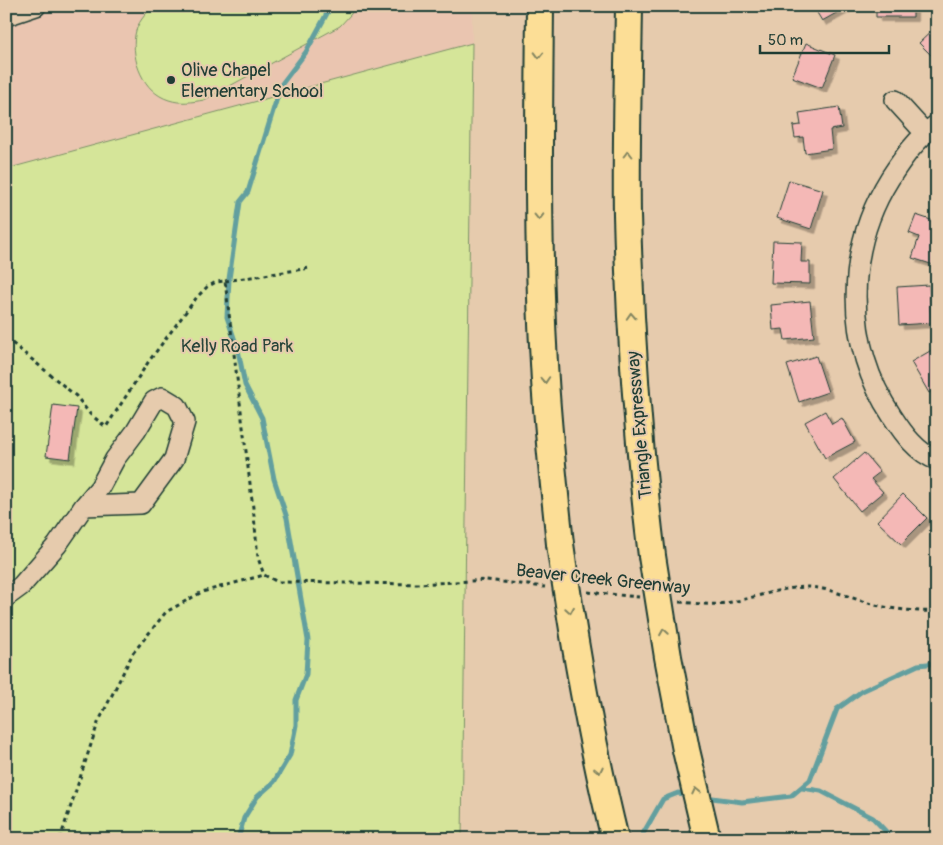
<svg xmlns="http://www.w3.org/2000/svg" width="943" height="845" viewBox="0 0 943 845" font-family="Pangolin,sans-serif">
  <style>
    .built { fill: #eac5b0 }
    .green { fill: #d5e599; stroke: #7a9166 }
    .lines { fill: none; stroke-linecap: round; stroke-linejoin: round }
    .stream { stroke: #629f9f; stroke-width: 5 }
    .building { fill: #f4b8b6; stroke: #1f3d34; filter: url(#shadow) }
    .minor-casing { stroke: #1f3d34; stroke-width: 22 }
    .highway-casing { stroke: #1f3d34; stroke-width: 30 }
    .path { stroke: #1f3d34; stroke-width: 3; stroke-dasharray: 4 4; stroke-linecap: butt }
    .minor { stroke: #e6cbad; stroke-width: 19 }
    .highway { stroke: #fcde96; stroke-width: 26 }
    .highway-bridge-casing { stroke: #1f3d34; stroke-width: 30; stroke-linecap: butt }
    .highway-bridge { stroke: #fcde96; stroke-width: 26 }
    .oneway { stroke: #828560 }
    .poi-dot { fill: #1f3d34; stroke: #e6cbad; stroke-width: 2 }
    .labels { text-anchor: middle; stroke-width: 4; stroke-linejoin: round; paint-order: stroke }
    .poi-label { font-size: 18px; fill: #1f3d34; stroke: #e6cbad; text-anchor: start }
    .park-label { font-size: 18px; fill: #284539; stroke: #e6cbad }
    .street-label { font-size: 18px; fill: #1f3d34; stroke: #e6cbad }
  </style>
  <defs>
    <filter id="shadow"><feDropShadow dx="4.5" dy="4.5" stdDeviation="0" flood-color="#0004"/></filter>
  </defs>
  <rect width="100%" height="100%" fill="#e6cbad"/>
  <filter id="ink" filterUnits="userSpaceOnUse"><feTurbulence type="fractalNoise" baseFrequency=".02" numOctaves="2"/><feDisplacementMap in="SourceGraphic" scale="10" xChannelSelector="R" yChannelSelector="G"/><feConvolveMatrix kernelMatrix="1 2 1 2 8 2 1 2 1" color-interpolation-filters="sRGB"/></filter>
  <g filter="url(#ink)">
    <path class="built" d="M6,6H472V43L6,169Z"/>
    <path class="green" d="M154,6H354L351,14L340,26L204,100C192,102 181,104 169,100C143,92 131,60 135,35C137,23 145,14 154,6Z
      M472,43L462,839H6V169Z"/>
    <g class="lines">
      <path class="stream" d="M802,788L821,791L873,818L893,839
        M705,797L742,802L791,796L810,780L837,709L862,691L918,665L937,663
        M238,839L244,818L257,797L274,782L290,755L296,725V700L306,674L308,640L287,518L274,479L262,418L245,385L238,350L227,317L229,279L240,202L248,192L281,85L306,52L331,6
        M640,839L663,799L678,793L689,795"/>
    </g>
    <path class="building" d="M813,6H849L822,21Z
      M876,6H913V17H876Z
      M937,26V61L919,43Z
      M806,43L835,55L822,88L792,77Z
      M839,107L842,128L830,130L832,149L805,153L803,137L795,138L793,126L801,125L799,113Z
      M789,180L823,190L811,229L777,218Z
      M916,215L937,222V266L912,258L919,237L909,233Z
      M773,241L802,242L801,262H810V284L771,283Z
      M929,285L931,323L899,325L897,287Z
      M810,301L814,337L785,340L783,329L773,330L771,305Z
      M937,347V388L929,393L911,362Z
      M816,356L828,392L799,402L787,365Z
      M53,405L77,408L70,459L46,456Z
      M825,411L832,424L842,418L855,442L825,458L805,422Z
      M864,453L880,472L871,479L883,492L860,511L834,479Z
      M903,494L927,518L901,544L877,521Z"/>
    <g class="lines">
      <defs>
        <path id="minor" d="M6,16L36,6
          M895,100L925,133
          M937,124C917,138 903,158 890,178C845,250 844,344 892,416C903,433 917,453 937,460
          M6,597L21,586L57,545L84,506L100,487L115,459L136,431L154,401L162,397L177,406L185,422L174,459L141,504L84,506"/>
        <path id="highway" d="M540,6C539,125 537,244 544,363C547,424 554,484 560,544
          M629,6C628,76 626,146 627,215C630,330 638,443 652,556"/>
      </defs>
      <use href="#minor" class="minor-casing"/>
      <use href="#highway" class="highway-casing"/>
      <path class="path" d="M225,281L310,268
        M6,338L76,396L90,414L106,427L149,361L197,297L207,287L216,282L225,281L254,516L258,558L264,575L278,582L420,584L486,580L545,587
        M588,592L639,597
        M680,602C692,603 706,605 718,604C749,601 777,587 809,587C828,588 846,596 865,602C887,609 913,612 937,611
        M60,839L98,723L133,653L166,612L202,592L264,575"/>
      <use href="#minor" class="minor"/>
      <use href="#highway" class="highway"/>
      <defs>
        <path id="highway-bridge" d="M560,544C574,643 591,742 615,839
          M652,556L668,657L686,750L707,839"/>
      </defs>
      <use href="#highway-bridge" class="highway-bridge-casing"/>
      <use href="#highway-bridge" class="highway-bridge"/>
    </g>
    <defs><path id="oneway-chevron" d="M-2-3.5L2.5 0L-2 3.5" fill="none" stroke-width="1.6" stroke-linecap="round" stroke-linejoin="round" transform="scale(1.25)"/></defs>
    <g class="oneway">
      <use href="#oneway-chevron" transform="translate(539 55) rotate(91)"/>
      <use href="#oneway-chevron" transform="translate(628 154) rotate(-90)"/>
      <use href="#oneway-chevron" transform="translate(539 217) rotate(89)"/>
      <use href="#oneway-chevron" transform="translate(631 316) rotate(-93)"/>
      <use href="#oneway-chevron" transform="translate(545 380) rotate(86)"/>
      <use href="#oneway-chevron" transform="translate(570 610) rotate(81)"/>
      <use href="#oneway-chevron" transform="translate(664 632) rotate(-99)"/>
      <use href="#oneway-chevron" transform="translate(599 770) rotate(77)"/>
      <use href="#oneway-chevron" transform="translate(696 791) rotate(-103)"/>
    </g>
  </g>
  <circle class="poi-dot" cx="171" cy="80" r="5"/>
  <g class="labels">
    <g class="poi-label">
      <text x="181" y="76">Olive Chapel<tspan x="181" dy="21">Elementary School</tspan></text>
    </g>
    <g class="park-label">
      <text x="237" y="352">Kelly Road Park</text>
    </g>
    <g class="street-label">
      <text transform="translate(639 425) rotate(-95)" y="6">Triangle Expressway</text>
      <text transform="translate(603 579) rotate(6)" y="6">Beaver Creek Greenway</text>
    </g>
  </g>
  <rect width="943" height="845" fill="none" stroke="#e6cbad" stroke-width="25"/>
  <rect x="12" y="12" width="918" height="820" fill="none" stroke="#1f3d34" stroke-width="2" filter="url(#ink)"/>
  <path d="M760 45v8h129v-8" fill="none" stroke="#1f3d34" stroke-width="2.5"/>
  <text x="768" y="45" font-size="15" fill="#1f3d34" stroke="#e6cbad" stroke-width="4" paint-order="stroke">50 m</text>
</svg>
